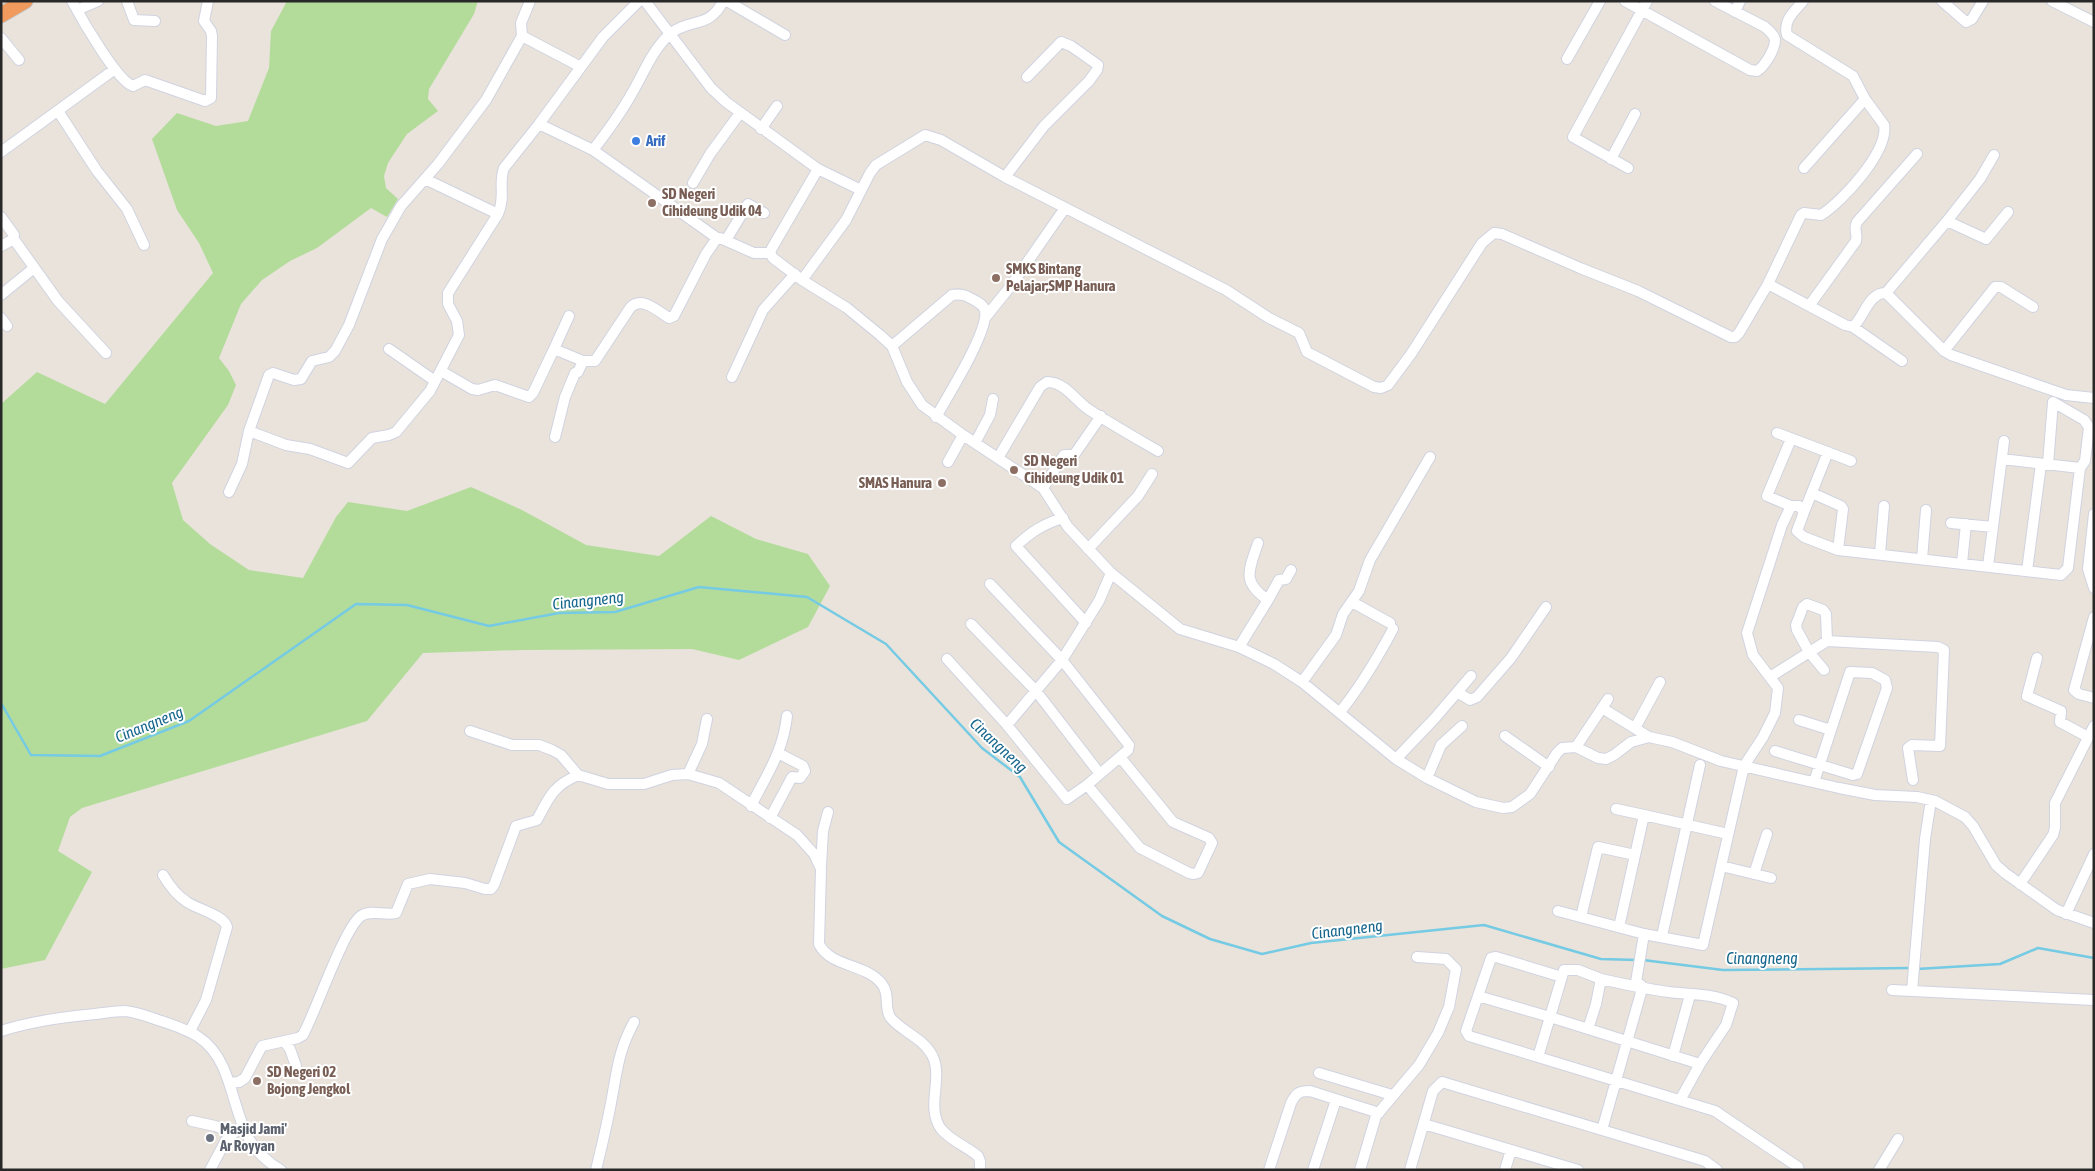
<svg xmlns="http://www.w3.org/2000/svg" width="2095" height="1171" viewBox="0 0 2095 1171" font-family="'Asap Condensed',sans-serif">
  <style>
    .green { fill: #b3dc9b }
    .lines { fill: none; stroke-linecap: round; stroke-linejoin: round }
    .stream { stroke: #75cae4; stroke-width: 2.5 }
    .minor-casing { stroke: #d0d3e0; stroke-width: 12 }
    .highway-casing { stroke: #c3c3c3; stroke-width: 17 }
    .minor { stroke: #fff; stroke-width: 10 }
    .highway { stroke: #f19a5e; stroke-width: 15 }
    .shop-dot { fill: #3f7fe0; stroke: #fff; stroke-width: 2 }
    .education-dot { fill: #8d6e63; stroke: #fff; stroke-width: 2 }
    .worship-dot { fill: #6b7280; stroke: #fff; stroke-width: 2 }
    .labels { text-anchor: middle; stroke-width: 4; stroke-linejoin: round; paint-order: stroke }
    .shop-label { font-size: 15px; font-weight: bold; fill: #366cbe; stroke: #fff; text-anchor: start }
    .education-label { font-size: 15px; font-weight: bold; fill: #785e54; stroke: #fff; text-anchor: start }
    .worship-label { font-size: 15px; font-weight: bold; fill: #5b616d; stroke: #fff; text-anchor: start }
    .water-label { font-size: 16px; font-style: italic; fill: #17678d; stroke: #fff }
  </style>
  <rect width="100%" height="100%" fill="#e9e3db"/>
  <path class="green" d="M287,1H478L474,14L429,89L428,99L438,111L407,134L388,163L384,176L386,188L398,199L387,217L371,208L317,248L290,261L262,280L241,304L219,358L229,371L236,385L228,405L172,483L183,520L210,544L249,570L303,578L336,517L348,502L407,511L471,487L522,510L586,545L659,556L711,516L756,539L808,554L830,586L808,627L739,660L692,649L522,650L423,653L367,721L82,808L70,817L58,851L92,872L45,960L1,969V404L37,372L105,404L213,273L199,243L177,210L152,139L177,113L216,126L248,121L269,68L271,31Z"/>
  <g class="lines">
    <path class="stream" d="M1,703L31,755L100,756L189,721L356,604L407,605L489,626L559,613L615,612L699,587L807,597L886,644L982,748L1020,777L1059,842L1162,916L1210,939L1262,954L1311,943L1484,925L1601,959L1637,960
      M1643,960L1723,970L1911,968
      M1917,969L2000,964L2038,948L2094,958"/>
    <defs>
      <path id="minor" d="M72,1C81,18 117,81 133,86L145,80L205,101L211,98L212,36L211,31L204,21L208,1
        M127,1L134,20L155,21
        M530,1L521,23L522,36L486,100L438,164L401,206L382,239L349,325L335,351L329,357L312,361L301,379L294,380L273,373L269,375L249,431L286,445L310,449L348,463L372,438L389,435L396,432L430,391L459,335L457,321L448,304V293L498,214C506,196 498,183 504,168L539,124L603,37L639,1
        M645,1L711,88L726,102L818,169L772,248L770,253L773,258L802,280L847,308L880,335L892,346L907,382L922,405L963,435L1043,488L1068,527L1111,573L1180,629L1239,647L1274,664L1302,682L1396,759L1427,778L1476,802L1503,808L1512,807L1530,794L1557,753L1562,748L1576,747L1598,758L1606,759L1614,755L1631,742L1649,737L1672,742L1721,761L1839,788L1875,795L1917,797L1935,801L1965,817L1973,826L1996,865L2005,873L2057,910L2094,923
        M727,1L785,35
        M1625,1L1750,70L1757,71C1764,67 1775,50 1775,40C1774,34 1769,31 1765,27L1715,1
        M1803,1C1794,12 1783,20 1787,35L1853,76L1865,99L1884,125C1889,151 1842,202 1821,215L1804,213L1801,215L1768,284L1845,325L1853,327C1864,317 1869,292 1886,293L1944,351L1951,355L2066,395L2094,398
        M1942,1L1966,22L1972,19L1983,1
        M2052,1L2094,22
        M77,10L98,1
        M1735,12L1740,1
        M522,36L581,67
        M1,38L19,60
        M1567,59L1600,1
        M58,111L97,171L127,209L144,245
        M539,124L593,150L717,238
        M761,129L777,106
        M593,150C607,132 621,113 632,93C644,73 652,50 670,34C689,18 710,29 723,1
        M1,152L115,69
        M1611,159L1635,114
        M1628,168L1573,137L1647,1
        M1804,168L1865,99
        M818,169L861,190
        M1005,177L1044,126L1089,81L1097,70L1098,65L1071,46L1061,42L1027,77
        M425,179L498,214
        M693,183L710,154L740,113
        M1,217L14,235L12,240L1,246
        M1947,221L1980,179L1994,155
        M13,238L58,301L106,353
        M726,240L748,204L764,213
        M802,280L846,220L870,173L876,165L925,135L941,140L1005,177L1226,290L1269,318L1299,333L1307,352L1374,387L1381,388L1388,385L1411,354L1482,243L1494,233L1502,234L1580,268L1638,291L1731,337H1735L1739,333L1768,284
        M1886,293L1947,221L1986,239L2008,212
        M1,295L34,268
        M1809,306L1856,241C1858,234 1853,229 1857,222L1917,154
        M1,318L7,326
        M985,318L1010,287L1065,208
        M1853,327L1902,361
        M892,346L952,295C961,293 967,296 974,300C979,303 984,305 985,311C989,331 947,397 936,417
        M389,349L435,381
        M554,349L569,316
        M1944,351L1995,287H2001L2033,307
        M441,371L472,389L478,390L495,385L529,397L533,393L554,349L583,361H595L630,308C641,295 658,311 669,318L674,316L706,254L717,238H720L754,253H770
        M732,377L763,310L795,274
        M1777,433L1851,461
        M555,437L565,397L575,373L578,372L583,361
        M1791,439L1767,496L1791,506
        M975,443L990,415L993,399
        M998,458L1040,387L1047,382C1065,382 1075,400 1088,409C1111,424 1134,437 1158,451
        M2002,459L2080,468
        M948,462L963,435
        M1043,488L1064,455H1074L1101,416
        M229,492L242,464L249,431
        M1812,493L1841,506L1843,509L1838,550
        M1804,512L1828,452
        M2094,514L2088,569L2094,588
        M1063,518C1043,524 1031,532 1016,546L1086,623
        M1951,523L1993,527
        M1088,549L1138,496L1152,474
        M1880,554L1884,506
        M1922,559L1926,510
        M1962,563L1966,524
        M1988,566L2004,441
        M2027,571L2041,464
        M990,584L1062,660L1129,745L1128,750L1087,785L1067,799L1007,725
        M1268,600L1279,580L1286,579L1291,570
        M1352,602L1390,623
        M2094,617L2074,690L2079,694L2094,698
        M971,624L1036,691L1100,774
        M1239,647L1268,600C1241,582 1249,570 1258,543
        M2037,658L2027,696L2061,711L2060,722L2088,737
        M947,659L1007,725L1062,660L1099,601L1111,573
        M1824,670L1809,652L1797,630L1796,625L1803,607L1807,604L1823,610L1826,614L1827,641
        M1770,677L1827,641L1938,647L1944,650L1940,746L1912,745L1908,748L1913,780
        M1302,682L1336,635L1343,614L1359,591L1370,560L1430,457
        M1457,692L1470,700L1477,697L1511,658L1546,607
        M1602,708L1649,737
        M1340,712C1361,686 1377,659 1393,629
        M1799,720L1831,730
        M1635,728L1660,682
        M470,731L512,745H539L552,750L561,755L578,775L608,784H644L672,775L688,774L719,783L797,835L814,854L821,869L819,944C831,968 866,963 882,984C890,994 884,1007 890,1017C899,1030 922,1037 932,1055C944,1078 925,1106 941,1129C951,1141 966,1146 978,1156L980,1161V1170
        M1505,736L1549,767
        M1576,747L1608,699
        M1775,751L1853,775L1857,774L1887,688L1885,680L1872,673L1850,672L1814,782
        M1396,759L1435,718L1471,676
        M688,774L702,744L707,719
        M1427,778L1441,745L1462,726
        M1087,785L1140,848L1189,873L1194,874L1198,873L1212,843L1209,838L1173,822L1120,757
        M751,806C767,774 783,752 787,716
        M1616,809L1644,815
        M770,818L792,777L800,778L805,771L803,766L778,753
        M821,866L823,831L828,812
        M1721,866L1771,878
        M1754,874L1767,834
        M163,875C169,885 176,895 187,902C197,909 224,915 227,927L206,1000L190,1031
        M2020,884L2053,835L2055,828V803L2094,726
        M1558,911L1644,934
        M2066,914L2094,854
        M1581,917L1598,847L1635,855
        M1619,927L1644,815L1728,834
        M1662,936L1700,765
        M1601,979C1623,984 1646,989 1669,992C1692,995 1712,993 1733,1003L1726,1025L1700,1064
        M1892,990L2094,1000
        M1912,991L1925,839L1931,800
        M1478,996L1550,1017L1564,970H1578L1601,979L1596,1004L1588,1029
        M1,1031C32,1021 62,1017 95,1014C104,1013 115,1011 125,1011C136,1012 147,1016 158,1020C188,1030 209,1036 223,1067C241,1108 237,1145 281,1170
        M284,1041L290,1049L296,1066
        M1673,1056L1690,995
        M1538,1057L1469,1036L1466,1031L1491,958L1496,957L1562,977
        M1319,1073L1392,1095
        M229,1083L239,1082L245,1078L262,1046L298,1038L303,1035C316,1011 344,928 361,916C371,909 385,916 396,913L408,884L430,879L465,883L485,889H491L494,885L516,826L537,820C549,797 553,786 578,775
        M1680,1100L1700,1064L1550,1017L1538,1057L1715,1111L1798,1167L1799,1170
        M192,1121L215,1126L233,1132
        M1424,1124L1578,1170
        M1602,1130L1642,989L1641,985L1636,982L1644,934L1703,945L1744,766L1763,737L1775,713L1778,688L1753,655L1747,633L1782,525L1791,506H1799L1804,512L1797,531L1804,537L1838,550L2061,575L2068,568L2080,468L2085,461L2089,427L2084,420L2053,402L2048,464
        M210,1170L226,1140L242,1126
        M596,1170C601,1149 606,1129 610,1108C617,1074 617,1053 634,1022
        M1269,1170L1291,1103C1296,1093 1299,1091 1310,1091L1379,1113
        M1313,1170L1336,1100
        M1360,1170L1376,1116L1419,1065L1438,1033L1449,1007L1456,969L1446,959L1417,957
        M1410,1170L1433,1091L1442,1082L1692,1157L1705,1161L1717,1170
        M1505,1170L1511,1150
        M1879,1170L1898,1139"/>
      <path id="highway" d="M1,15L25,1"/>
    </defs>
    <use href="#minor" class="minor-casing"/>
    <use href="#highway" class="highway-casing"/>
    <use href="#minor" class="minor"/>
    <use href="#highway" class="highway"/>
  </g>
  <circle class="shop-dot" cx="636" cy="141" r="5"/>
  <g class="education-dot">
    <circle cx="652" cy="203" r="5"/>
    <circle cx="996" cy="278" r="5"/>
    <circle cx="1014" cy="470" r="5"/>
    <circle cx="942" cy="483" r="5"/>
    <circle cx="257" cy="1081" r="5"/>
  </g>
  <circle class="worship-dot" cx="210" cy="1138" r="5"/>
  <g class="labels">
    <g class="shop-label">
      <text x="646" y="146">Arif</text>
    </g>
    <g class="education-label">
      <text x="662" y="199">SD Negeri<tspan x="662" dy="17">Cihideung Udik 04</tspan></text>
      <text x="1006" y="274">SMKS Bintang<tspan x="1006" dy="17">Pelajar;SMP Hanura</tspan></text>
      <text x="1024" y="466">SD Negeri<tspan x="1024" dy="17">Cihideung Udik 01</tspan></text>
      <text x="932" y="488" text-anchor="end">SMAS Hanura</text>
      <text x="267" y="1077">SD Negeri 02<tspan x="267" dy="17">Bojong Jengkol</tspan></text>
    </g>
    <g class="worship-label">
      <text x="220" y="1134">Masjid Jami'<tspan x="220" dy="17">Ar Royyan</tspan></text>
    </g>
    <g class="water-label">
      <text transform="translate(588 600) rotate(-6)" y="6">Cinangneng</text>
      <text transform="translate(149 724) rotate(-22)" y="6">Cinangneng</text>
      <text transform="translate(999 745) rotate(43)" y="6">Cinangneng</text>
      <text transform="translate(1347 929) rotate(-7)" y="6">Cinangneng</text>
      <text x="1762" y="964">Cinangneng</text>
    </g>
  </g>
  <rect width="2095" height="1171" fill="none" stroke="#282828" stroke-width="5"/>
</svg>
